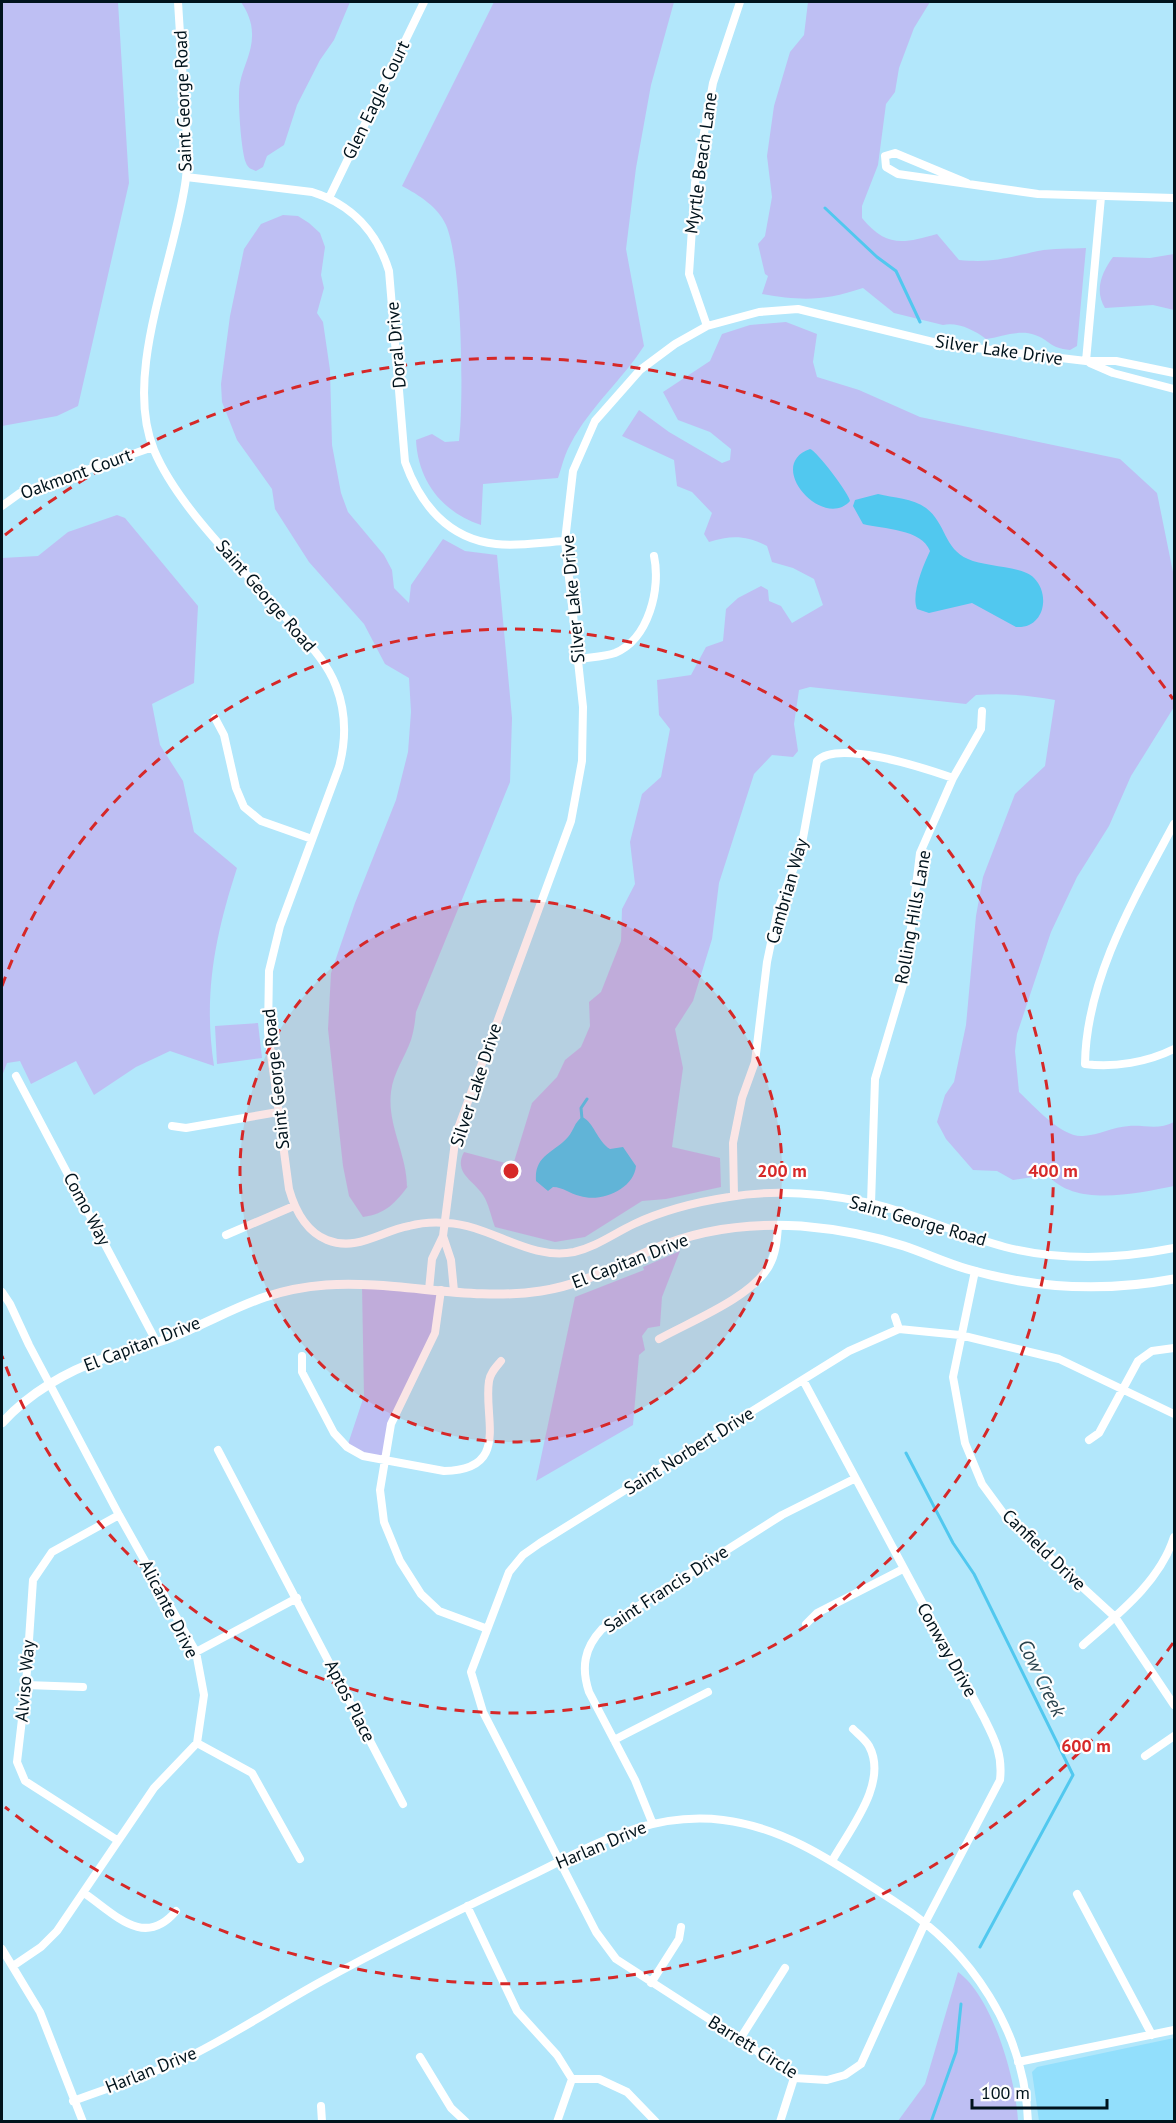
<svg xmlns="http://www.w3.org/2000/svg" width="1176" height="2123" viewBox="0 0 1176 2123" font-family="'PT Sans',sans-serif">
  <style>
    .built { fill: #92dffc }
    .green { fill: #bebff3 }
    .water { fill: #51c8ef }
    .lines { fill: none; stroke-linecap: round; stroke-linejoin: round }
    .stream { stroke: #51c8ef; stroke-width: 3 }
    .minor { stroke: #fff; stroke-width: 8 }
    .tertiary { stroke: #fff; stroke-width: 9 }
    .ring { fill: none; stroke: #d62828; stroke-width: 3; stroke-dasharray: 10 8 }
    .labels { text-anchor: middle; stroke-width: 4.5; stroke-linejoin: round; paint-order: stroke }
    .street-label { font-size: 18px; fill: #00131c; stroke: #fefefe }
    .water-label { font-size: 20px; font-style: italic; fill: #2a444e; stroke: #fefefe }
    .centre { fill: #d62828; stroke: #fefefe; stroke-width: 3 }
    .ring-label { font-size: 18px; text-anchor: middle; font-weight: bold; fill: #d62828; stroke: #fefefe; stroke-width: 4.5; stroke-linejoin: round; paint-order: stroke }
  </style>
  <rect width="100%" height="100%" fill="#b2e7fb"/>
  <path class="built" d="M1174,2038V2121H1039L1032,2072L1037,2067Z"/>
  <path class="green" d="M2,2H118L129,183L78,406L57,416L2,426Z
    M241,2H350L334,40L320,60L297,105L284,145L267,156L263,167L256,171C251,169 248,168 246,163C241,152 237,95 240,83C243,67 253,51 252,33C252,22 247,11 241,2Z
    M494,2H674L651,85L636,168L626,249L644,346C622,380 590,407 571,443C565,453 562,466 558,478L483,484L481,525C442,512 418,481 416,440L432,434L445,442L459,441C464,400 462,261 446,225C438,207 419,195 402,186Z
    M808,2H930L914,28L899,68L895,92L886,104L878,165L862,206V218C886,247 902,244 937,234L959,260C993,263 1006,258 1038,251C1053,248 1070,249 1086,248L1077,346L1070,350C1049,348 1050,340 1035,335C1019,329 1002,337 986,339C974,330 958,322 943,325L894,313L863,288C824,301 802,301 762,294L768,276L765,274L758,244L765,236L772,197L767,156L774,106L790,52L804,35Z
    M283,215L298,216L309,223L320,233L325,247L321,275L324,288L317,313L323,322L330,370L332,445L341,493L348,512L384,555L392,570L394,588L409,603L411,585L443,539L465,551L497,555L512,718L510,782L416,1012C415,1021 414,1031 411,1040C405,1057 393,1073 391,1092C387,1125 407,1154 407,1187L409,1185C395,1203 386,1214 363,1217L349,1196L343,1166L328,1029L331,973L355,903L396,800L408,752L411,712L409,678L385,664L364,624L309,562L275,509L272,489L237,440L222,402L221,384L230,316L244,249L261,224Z
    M1174,254V310L1153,305L1105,308C1094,290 1102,272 1113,257L1150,258Z
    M786,322L817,334L813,362L817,377L859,390L920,417L1120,459L1157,493L1174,577V707L1131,776L1109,826L1077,877L1051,932L1017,1034L1015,1051L1019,1092C1033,1105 1062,1138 1083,1136C1099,1135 1113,1127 1129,1126C1146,1125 1159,1130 1174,1122V1186C1138,1193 1075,1208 1048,1175L1013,1180L997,1171L973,1170L946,1139L937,1122L945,1095L954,1082L966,1025L976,916L983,877L1015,794L1045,766L1055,700C1026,695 1004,693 976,695L966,704L810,687L799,690L794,724L798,751L793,757L772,755L754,774L719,883L712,939L693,1001L675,1029L683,1068L672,1147L720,1158L721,1187L666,1199L642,1201L585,1237L555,1242L495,1227C491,1217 489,1204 483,1195C473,1180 453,1173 464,1152L513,1165L532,1103L557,1077L565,1060L581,1047L590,1026L589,1002L601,992L621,941L622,909L635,884L630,842L642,794L661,777L670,729L659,715L657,680L691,675L706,647L723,641L726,609L738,598L761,586L768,590L769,601L781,606L792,623L823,605L814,579L793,568L772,562L767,546C746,535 731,535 709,542L704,534L712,513L692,492L677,486L674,460L622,436L639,410L669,432L722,463L730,460L731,449L710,432L678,420L663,392L710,361L722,334L750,325Z
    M117,515L125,518L198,606L194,683L152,704L160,745L183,781L194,832L237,868C215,936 203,994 214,1066L170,1051L136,1067L94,1095L76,1061L31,1084L20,1061L7,1063L2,1076V558L38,556L68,532Z
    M258,1023L262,1058L217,1064L215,1026Z
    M680,1251L662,1297L660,1326L648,1328L642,1336L645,1350L639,1355L633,1425L536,1481L575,1297L644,1270L643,1267Z
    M362,1286L441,1290L435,1333L391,1424L383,1459L347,1447L364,1396Z
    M958,1972C993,1997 1016,2080 1018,2121H898L925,2084Z"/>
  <path class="water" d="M810,449C817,451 850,495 850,501C823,531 764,465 810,449Z
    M878,494C893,498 913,498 926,508C946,523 944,549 968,559C985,567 1023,566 1034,578C1051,595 1044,629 1016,627L972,603L929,613L917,609C911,594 923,566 930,551C922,529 883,529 863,524L853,506L855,500Z
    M582,1117C594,1122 597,1141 610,1149L623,1147L636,1166C634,1189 601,1203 580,1196C570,1194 563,1187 553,1187L548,1191L536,1181C534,1155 554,1153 568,1137C574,1130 574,1123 582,1117Z"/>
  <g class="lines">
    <path class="stream" d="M825,208L877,257L896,271L920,322
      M582,1119L581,1108L587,1099
      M906,1453L953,1543L974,1574L1073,1775L980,1947
      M931,2122L956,2052L961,2004"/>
    <path class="minor" d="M178,2C180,33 182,65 184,97C186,124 189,151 186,178C176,259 122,373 154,450C179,510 248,573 291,624C308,643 327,662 336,686C346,712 346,741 339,767L280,926L269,971L268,1032L289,1189C295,1210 305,1231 327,1240C357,1252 381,1231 409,1226C420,1223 436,1222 447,1223C491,1225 529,1261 574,1252C596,1247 613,1234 634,1224C664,1210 696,1202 729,1197C774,1189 826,1194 870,1203C916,1214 960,1235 1005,1247C1061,1261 1119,1259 1174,1248
      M186,177L312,192C351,204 377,232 389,271L405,462C420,504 448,539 496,544C518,547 543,542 565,541
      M967,183L895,153L885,156L886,167L898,174L1038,194L1174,198
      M329,198L424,2
      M707,326L689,274L695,183L713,83L740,2
      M1086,361L1101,197
      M1090,363L1113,373L1174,389
      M2,506L20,493L153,447
      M578,659C590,657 604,657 615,653C649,639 661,588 654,556
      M215,718L224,735L236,788L244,807L261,821L312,839
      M1174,824C1135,897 1086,979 1085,1064C1114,1068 1148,1062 1174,1049
      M16,1076L157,1343
      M172,1126L186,1128L278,1112
      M734,1196L733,1143L742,1098L755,1062L767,962L778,909L801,849L817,761C838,739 927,769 953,778
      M871,1204L875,1079L905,978L920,853L953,778L981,729L982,711
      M226,1235L294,1206
      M443,1236L451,1260L454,1291
      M975,1271L953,1377L965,1443L982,1484L1007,1518L1115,1617L1174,1705
      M429,1290L432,1259L443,1236L456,1134L571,821L582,761L583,707L565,541L573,471L595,421L640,370L675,344L707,326L759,312L798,309L941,344L1086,361H1116L1174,373
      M441,1290L435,1333L391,1424L380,1490L384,1522L400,1561L421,1594L439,1611L485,1628
      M2,1292L10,1304L29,1345L119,1515L196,1652L204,1695L197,1743L154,1788L57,1931L41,1947L13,1966
      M895,1317L899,1329
      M659,1339C691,1321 751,1298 769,1266C776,1254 777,1239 778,1226
      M302,1356V1372L334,1433L347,1447L363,1456L444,1471C511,1470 483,1418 489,1381C490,1373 496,1367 501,1361
      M803,1380L983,1716C994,1738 1003,1754 1000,1780L925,1923L861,2064L845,2075L827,2080L794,2078L740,2039L616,1959L596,1932L483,1712L471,1672L509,1572L523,1555L540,1543L849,1351L899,1329L960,1335L1059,1359L1174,1414
      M1089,1440L1099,1433L1138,1361L1152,1351L1174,1348
      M218,1450L403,1804
      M806,1624L817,1613L903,1569
      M1083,1645C1117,1615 1160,1582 1174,1537
      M196,1652L297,1598
      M26,1685L83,1687
      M614,1740L708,1692
      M197,1743L252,1773L300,1859
      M1145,1756L1174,1736
      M652,1822L635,1780L589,1692C581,1668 584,1648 602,1629L782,1515L854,1479
      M117,1840L25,1781L17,1762L26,1685L33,1580L52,1552L119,1515
      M832,1861C849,1830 889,1783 869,1746C865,1739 858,1734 853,1729
      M84,1893C115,1914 144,1949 176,1911
      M1077,1894L1152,2035
      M467,1906L517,2011L557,2055L572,2079L557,2122
      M2,1949L40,2012L83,2122
      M651,1983L679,1939L681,1927
      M740,2039L785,1968
      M420,2057L451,2108L466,2122
      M1018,2062L1174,2030
      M572,2079H599L627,2092L656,2122
      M73,2101C110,2087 148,2076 184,2059C231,2037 276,2006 322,1981C390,1944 459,1910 528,1877C592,1846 648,1811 723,1820C789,1828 842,1868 897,1903C971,1950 1025,2031 1028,2122
      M321,2106L322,2122
      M780,2122L794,2078"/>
    <path class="tertiary" d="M2,1423C29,1393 67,1371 105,1358C126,1351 148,1346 170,1338C228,1315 259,1290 326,1285C397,1280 470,1302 541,1291C586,1284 616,1265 656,1248C701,1229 753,1223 801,1226C836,1229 870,1235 904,1246C925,1253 946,1263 967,1269C1036,1289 1105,1292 1174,1279"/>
  </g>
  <circle cx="511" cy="1171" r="271" fill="#d62828" fill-opacity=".12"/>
  <g class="ring">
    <circle cx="511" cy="1171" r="271"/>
    <path d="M2 986A542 542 0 1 1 2 1356"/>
    <path d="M1173 1643A813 813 0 0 1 5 1807M5 535A813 813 0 0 1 1173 699"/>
  </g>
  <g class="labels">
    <g class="street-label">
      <text transform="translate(376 100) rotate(-64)" y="6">Glen Eagle Court</text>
      <text transform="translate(183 101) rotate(-92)" y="6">Saint George Road</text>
      <text transform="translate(701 163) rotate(-82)" y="6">Myrtle Beach Lane</text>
      <text transform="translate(396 345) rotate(-95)" y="6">Doral Drive</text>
      <text transform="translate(999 350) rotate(8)" y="6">Silver Lake Drive</text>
      <text transform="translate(76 474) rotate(-20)" y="6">Oakmont Court</text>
      <text transform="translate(266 596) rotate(49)" y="6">Saint George Road</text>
      <text transform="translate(573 599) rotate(-95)" y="6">Silver Lake Drive</text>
      <text transform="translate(787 891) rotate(-74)" y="6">Cambrian Way</text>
      <text transform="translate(913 917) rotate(-80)" y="6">Rolling Hills Lane</text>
      <text transform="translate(276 1079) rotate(-96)" y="6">Saint George Road</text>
      <text transform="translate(476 1085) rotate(-72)" y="6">Silver Lake Drive</text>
      <text transform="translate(87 1209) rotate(62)" y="6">Como Way</text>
      <text transform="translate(918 1221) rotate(16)" y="6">Saint George Road</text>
      <text transform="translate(630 1261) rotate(-21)" y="6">El Capitan Drive</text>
      <text transform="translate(142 1344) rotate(-21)" y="6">El Capitan Drive</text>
      <text transform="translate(689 1451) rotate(-32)" y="6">Saint Norbert Drive</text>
      <text transform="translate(1044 1550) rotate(44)" y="6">Canfield Drive</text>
      <text transform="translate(666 1589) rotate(-33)" y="6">Saint Francis Drive</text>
      <text transform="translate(169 1609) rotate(63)" y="6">Alicante Drive</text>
      <text transform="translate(947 1650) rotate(61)" y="6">Conway Drive</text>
      <text transform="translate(25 1681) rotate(-85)" y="6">Alviso Way</text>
      <text transform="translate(350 1701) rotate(63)" y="6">Aptos Place</text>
      <text transform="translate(601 1845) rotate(-23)" y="6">Harlan Drive</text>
      <text transform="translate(753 2047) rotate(32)" y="6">Barrett Circle</text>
      <text transform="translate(151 2070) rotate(-22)" y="6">Harlan Drive</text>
    </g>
    <g class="water-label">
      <text transform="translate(1042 1678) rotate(64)" y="7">Cow Creek</text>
    </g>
  </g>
  <circle cx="511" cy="1171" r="9" class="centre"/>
  <g class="ring-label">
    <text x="782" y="1177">200 m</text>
    <text x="1053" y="1177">400 m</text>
    <text x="1086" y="1752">600 m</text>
  </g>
  <rect width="1176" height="2123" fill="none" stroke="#00131c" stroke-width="6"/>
  <path d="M972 2099v9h135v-9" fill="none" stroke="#00131c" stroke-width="3"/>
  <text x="981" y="2099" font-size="18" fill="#00131c" stroke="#fefefe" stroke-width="4.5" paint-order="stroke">100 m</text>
</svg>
